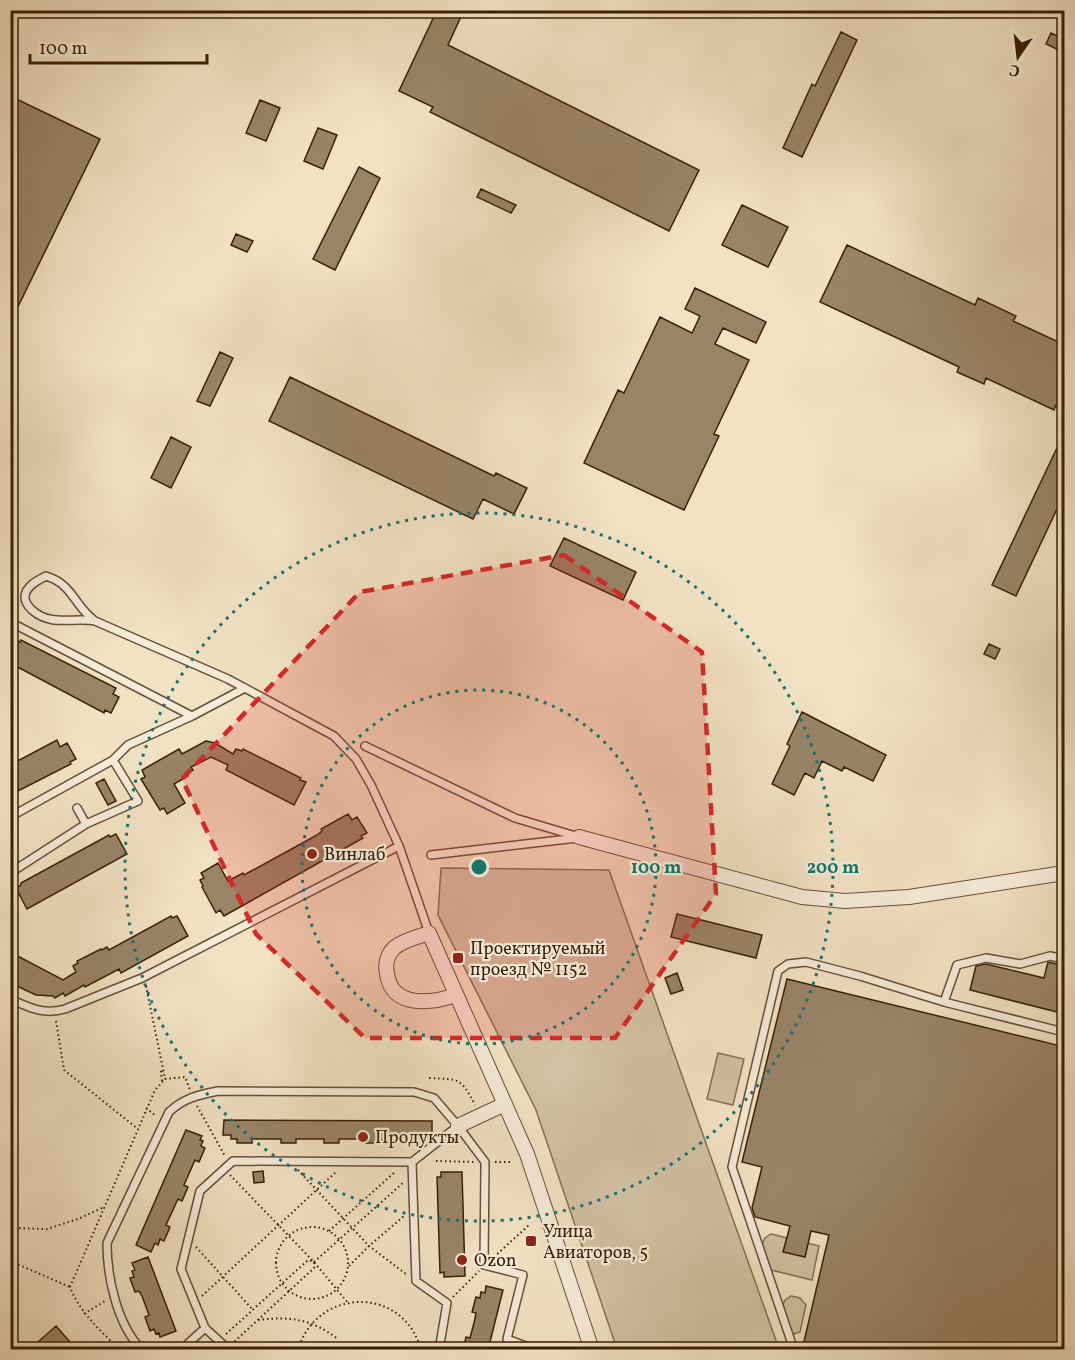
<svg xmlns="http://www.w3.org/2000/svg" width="1075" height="1360" viewBox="0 0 1075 1360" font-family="Vollkorn,serif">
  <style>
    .green { fill: #d2c1a4; stroke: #857054; stroke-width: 1.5 }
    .building { fill: #998468; stroke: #381f05; stroke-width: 1.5 }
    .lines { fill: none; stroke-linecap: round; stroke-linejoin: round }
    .lane-casing { stroke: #665035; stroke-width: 10 }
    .street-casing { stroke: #665035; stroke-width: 16 }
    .path { stroke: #381f05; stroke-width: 2; stroke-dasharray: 1.5 3; stroke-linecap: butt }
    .lane { stroke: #f7ecd9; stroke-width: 7 }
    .street { stroke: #f7ecd9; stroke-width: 14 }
    .marked { fill: #d62828; fill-opacity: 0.2; stroke: #d62828; stroke-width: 4.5; stroke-dasharray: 12 8; stroke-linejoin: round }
    .ring { fill: none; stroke: #0f766e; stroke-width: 3; stroke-dasharray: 3 6 }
    .poi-dot { fill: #8f2418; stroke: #f7ecd9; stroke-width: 2 }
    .labels { text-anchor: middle; stroke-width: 4.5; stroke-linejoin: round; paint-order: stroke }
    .poi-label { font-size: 18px; fill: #381f05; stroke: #f7ecd9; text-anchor: start }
    .centre { fill: #0f766e; stroke: #f7ecd9; stroke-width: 3 }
    .ring-label { font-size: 18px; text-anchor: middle; font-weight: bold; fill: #0f766e; stroke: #f7ecd9; stroke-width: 4.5; stroke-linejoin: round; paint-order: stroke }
  </style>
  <rect width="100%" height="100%" fill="#f2e2c4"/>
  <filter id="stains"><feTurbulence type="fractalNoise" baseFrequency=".00333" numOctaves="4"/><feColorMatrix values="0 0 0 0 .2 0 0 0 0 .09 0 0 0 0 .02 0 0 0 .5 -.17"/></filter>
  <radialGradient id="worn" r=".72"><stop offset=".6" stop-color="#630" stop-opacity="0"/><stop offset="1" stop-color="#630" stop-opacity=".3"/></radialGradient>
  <path class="green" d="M441,868L609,870L779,1349H617L536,1110L438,915Z
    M718,1053L744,1059L733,1105L707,1099Z
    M771,1234L819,1246L812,1280L771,1270L762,1245L765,1238Z
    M791,1296L800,1298L806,1305L800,1332L794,1334L789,1329L782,1307L785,1300Z"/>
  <path class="building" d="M437,10H464L448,45L699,170L669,231L430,112L433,107L399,91Z
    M841,32L857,40L802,157L783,148L812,84L815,86Z
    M1051,33L1065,40V53L1046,44Z
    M10,96L100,139L10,323Z
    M260,100L280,108L266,141L246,133Z
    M318,128L337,135L323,169L304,161Z
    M359,167L380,178L335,270L313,259Z
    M481,189L516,205L511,213L477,197Z
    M742,205L788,227L768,267L722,245Z
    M236,234L253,241L247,252L231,245Z
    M847,245L975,305L978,298L1016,316L1013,321L1065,345V409L1056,405L1054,410L986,378L984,384L957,372L959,367L820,302Z
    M695,288L766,322L756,343L723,328L715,344L749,360L714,434L719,436L684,510L584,463L618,390L624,393L660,317L692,333L700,316L685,309Z
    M220,352L233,358L210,406L197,401Z
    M290,377L494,476L496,473L527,488L514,514L483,499L473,519L269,421Z
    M1065,431V492L1016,596L992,585Z
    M171,437L191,447L171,488L151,478Z
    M564,538L636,572L623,600L550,566Z
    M10,637L20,642L21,640L116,688L113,694L119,697L111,713L105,710L104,713L10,663Z
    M989,644L1000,649L995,659L984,654Z
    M802,712L886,755L873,781L844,767L842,771L822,761L814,778L805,773L794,795L772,784L790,746L787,744Z
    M57,740L60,747L67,743L76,759L70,762L71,764L10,795V765Z
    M206,741L215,743L233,754L236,749L242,751L243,749L301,778L300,780L306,782L294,805L226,770L228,765L211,757L191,767L193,770L187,773L188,776L174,784L185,803L167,814L164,808L160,810L141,779L145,777L142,770L179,749L182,754Z
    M104,779L116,801L108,805L96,783Z
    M348,814L352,820L357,817L367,833L361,836L363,838L224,916L220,910L216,913L202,887L203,886L200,880L204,878L201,873L218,863L228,881L243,873L244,875L317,835L322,831L321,829Z
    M116,834L127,854L27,909L16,888L21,885V883L109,835L110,837Z
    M677,914L762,935L756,958L671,937Z
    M171,916L172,918L177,916L188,936L121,973L119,969L85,987L84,985L65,996L63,993L55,998L53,996L36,995L10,983V952L63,980L76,972L73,966L78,963L77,961L101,949L102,950L107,947L109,950Z
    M1048,962L1065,966V1014L970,990L976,966L986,964L1044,978Z
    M677,973L683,990L671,994L665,978Z
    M787,979L1065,1047V1350H802L829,1235L811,1231L805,1257L783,1252L790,1226L755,1217L752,1208L762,1167L742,1162Z
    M224,1120L432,1121V1136H429V1139H423L424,1143H409V1139H381V1143H366V1139H339V1143H324V1139H296V1143H281V1139H252V1143H237V1139H231V1135H223Z
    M186,1130L202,1136L200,1140L203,1141L201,1146L205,1148L199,1162L195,1160L184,1185L188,1187L182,1201L178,1199L166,1225L170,1227L164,1241L160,1239L158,1245L155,1243L151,1252L136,1245Z
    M263,1171L264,1182L254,1183L253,1172Z
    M441,1172H462L465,1276L444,1277V1272L440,1273L437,1177H441Z
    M148,1257L176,1331L160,1337L159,1333L156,1334L154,1329L150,1331L145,1317L149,1315L142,1296L139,1291L135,1292L130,1278L134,1277L132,1271L135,1270L132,1263Z
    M486,1286L503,1290L488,1350H463L466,1337L470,1338L475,1319L476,1313L472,1312L476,1297L480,1298L481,1292L485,1293Z
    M56,1326L77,1350H29Z"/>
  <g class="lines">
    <defs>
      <path id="lane" d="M95,621C74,606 73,584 46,576C38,580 24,587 25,598C25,603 29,607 32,610C51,627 73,617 95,621L228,679L334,736L356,759L371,785L399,846L429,933
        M10,622L192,716
        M365,746L515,818L579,837
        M77,808L86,824
        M10,817L113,760
        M431,855L577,838
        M10,873L86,824L138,801L113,760L128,745L192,716L245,688
        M10,999C30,1008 44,1015 65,1009L142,978L399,846
        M944,1002L957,965L986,958L1020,964L1050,956L1064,959
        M412,1162L458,1126L485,1162L484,1265L523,1275L507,1339L536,1350
        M142,1350C117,1325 107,1277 107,1243L169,1112C184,1098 198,1095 218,1091L414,1092L434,1098L458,1126
        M181,1350L205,1328
        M229,1350L205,1328L181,1269L200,1191L233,1161L412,1162L416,1281L447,1303L439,1350
        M794,1350L732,1167L778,971L788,964L806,962L860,976L944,1002L1064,1032"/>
      <path id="street" d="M579,837L802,897L845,901L909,897L1064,873
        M456,995C430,1004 392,1008 387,974C385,965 387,955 394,948C403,940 418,937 429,933L527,1154L592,1350
        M458,1126L505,1104"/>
    </defs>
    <use href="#lane" class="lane-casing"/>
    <use href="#street" class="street-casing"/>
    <path class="path" d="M146,986L165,1079
      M56,1021L64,1070L138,1129
      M429,1078C459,1080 460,1076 475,1105
      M162,1081L161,1072L163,1070
      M197,1106L225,1156
      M146,1108L156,1116
      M436,1161L474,1162
      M495,1162H513
      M298,1170L369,1246L406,1274
      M230,1175L314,1262L348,1303
      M276 1263a36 36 0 1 1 72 0a36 36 0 1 1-72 0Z
      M10,1228L47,1229L78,1219L102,1208
      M329,1231L396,1171
      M196,1247L253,1310
      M494,1257L529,1225
      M10,1261L70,1287
      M314,1262L404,1182
      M349,1266L369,1246L404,1216
      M202,1296L336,1172
      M453,1297L479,1271
      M84,1314L105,1301
      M258,1320C291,1316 311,1319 338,1339
      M226,1334L308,1260L314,1262V1268L234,1342
      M120,1350C100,1330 80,1313 70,1287L155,1090L165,1079L185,1077L190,1090
      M269,1350L275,1344
      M298,1350C316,1287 404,1285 421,1350"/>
    <use href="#lane" class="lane"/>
    <use href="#street" class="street"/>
  </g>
  <path class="marked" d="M564,555L702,652L716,894L615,1038H365L256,934L182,779L360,592Z"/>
  <g class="ring">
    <circle cx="479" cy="867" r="177"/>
    <circle cx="479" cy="867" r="354"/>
  </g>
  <g class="poi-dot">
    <circle cx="312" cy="854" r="6"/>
    <rect x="452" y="952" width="12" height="12" rx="3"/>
    <circle cx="363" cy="1137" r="6"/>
    <rect x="525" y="1235" width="12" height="12" rx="3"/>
    <circle cx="462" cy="1260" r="6"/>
  </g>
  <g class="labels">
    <g class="poi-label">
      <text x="324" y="860">Винлаб</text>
      <text x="470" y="954">Проектируемый<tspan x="470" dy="21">проезд № 1152</tspan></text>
      <text x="375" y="1143">Продукты</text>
      <text x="543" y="1237">Улица<tspan x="543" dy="21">Авиаторов, 5</tspan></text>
      <text x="474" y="1266">Ozon</text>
    </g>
  </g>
  <circle cx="479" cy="867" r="9" class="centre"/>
  <g class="ring-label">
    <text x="656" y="873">100 m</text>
    <text x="833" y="873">200 m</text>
  </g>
  <rect width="1075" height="1360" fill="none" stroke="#f2e2c4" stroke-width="36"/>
  <rect x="12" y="12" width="1051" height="1336" fill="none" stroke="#381f05" stroke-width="3"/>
  <rect x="18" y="18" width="1039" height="1324" fill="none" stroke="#381f05" stroke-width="1.5"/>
  <g transform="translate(1018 57) rotate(194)" stroke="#f7ecd9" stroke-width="4.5" paint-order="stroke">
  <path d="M0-4.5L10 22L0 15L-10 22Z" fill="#381f05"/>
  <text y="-9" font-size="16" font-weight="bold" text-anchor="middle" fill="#381f05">С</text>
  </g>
  <path d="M30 54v9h177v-9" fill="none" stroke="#381f05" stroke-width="3"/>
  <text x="39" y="54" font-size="18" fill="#381f05" stroke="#f7ecd9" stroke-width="4.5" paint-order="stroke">100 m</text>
  <rect width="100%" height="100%" filter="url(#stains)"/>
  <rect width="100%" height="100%" fill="url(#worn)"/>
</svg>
